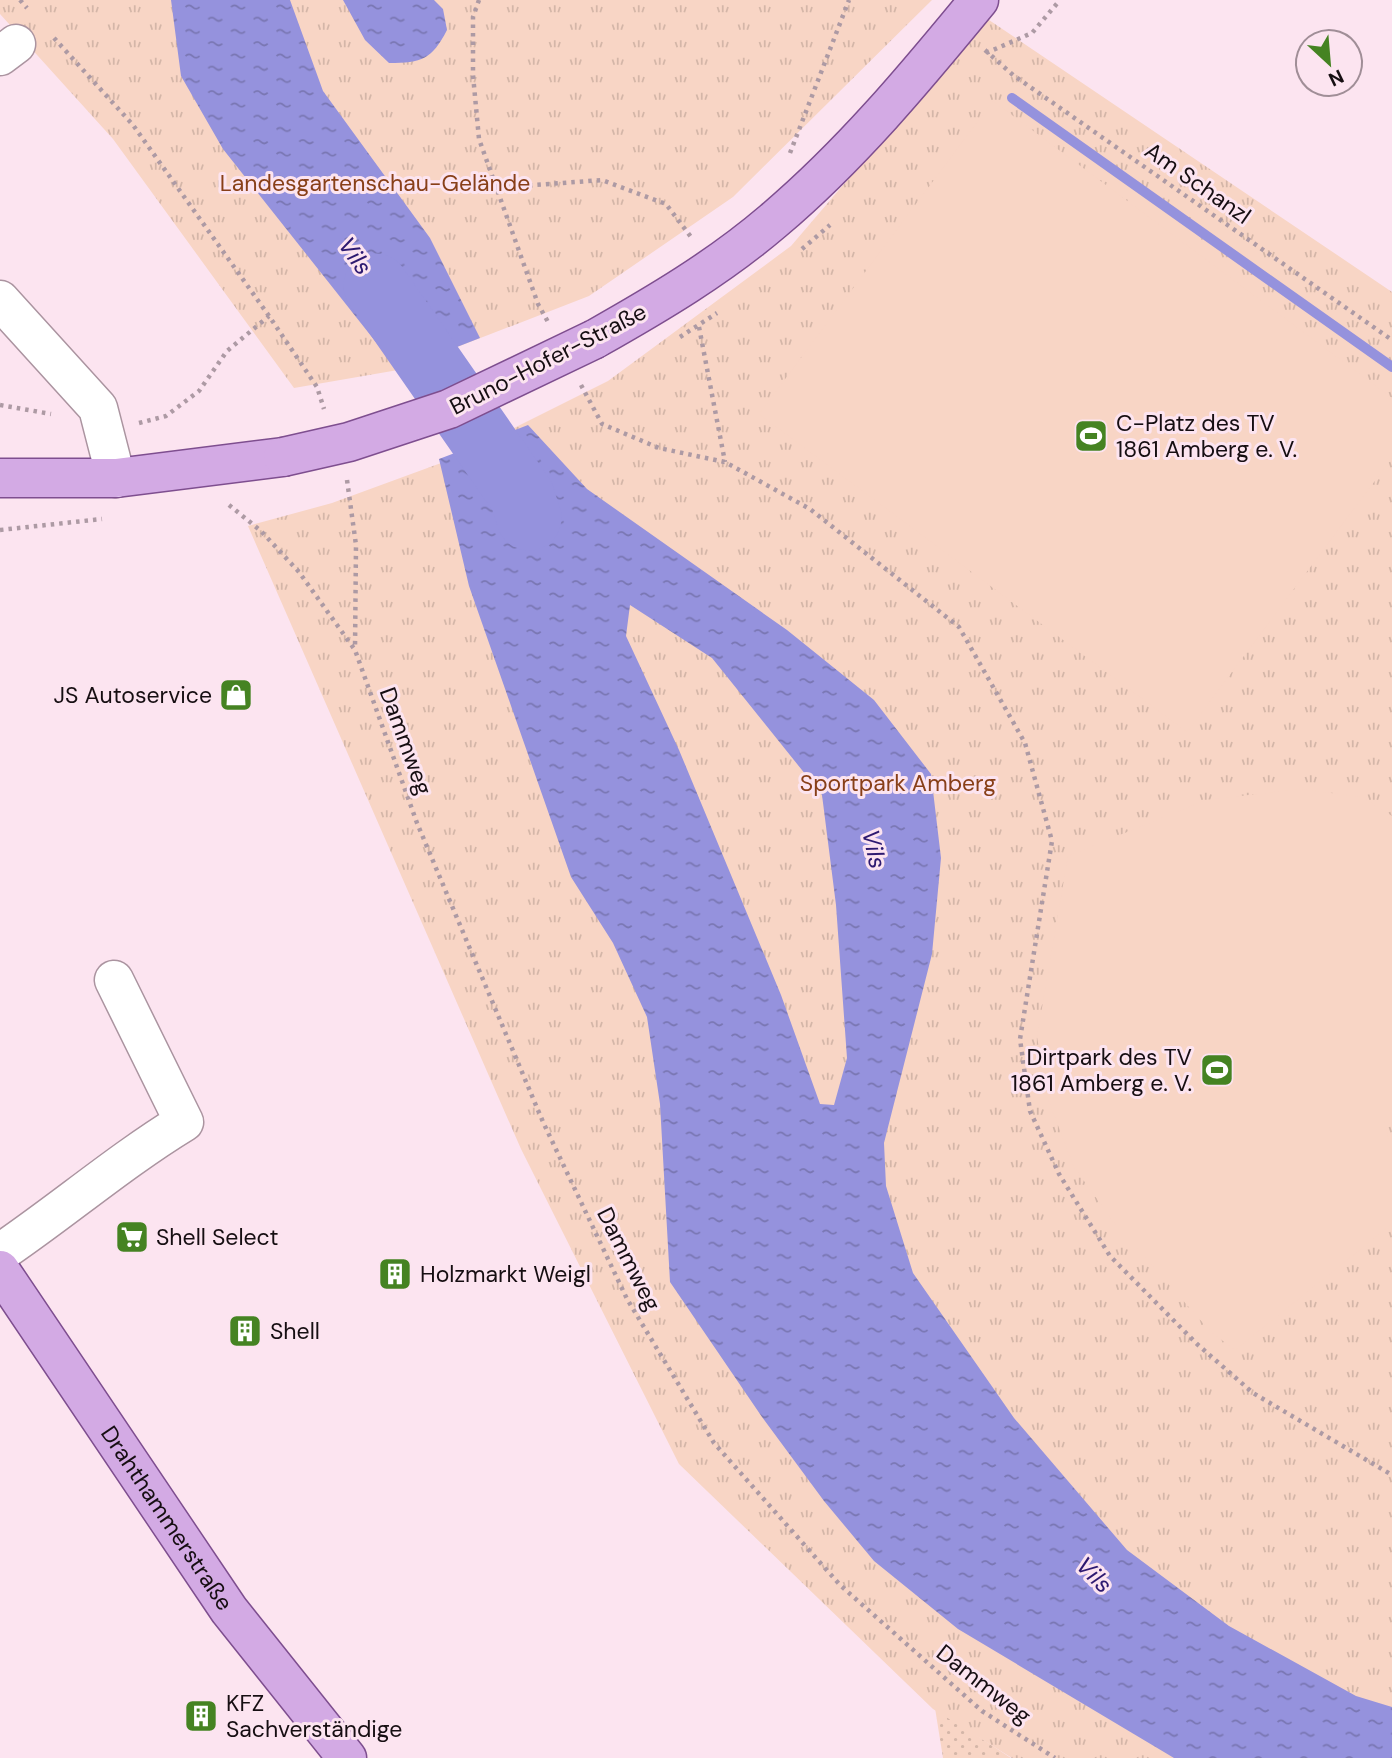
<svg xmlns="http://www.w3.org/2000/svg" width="1392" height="1758" viewBox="0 0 1392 1758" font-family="'DM Sans',sans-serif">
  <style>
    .grass { fill: url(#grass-dots) }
    .park { fill: url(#park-tufts) }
    .pitch { fill: #f8d5c5 }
    .water { fill: url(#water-ripples); fill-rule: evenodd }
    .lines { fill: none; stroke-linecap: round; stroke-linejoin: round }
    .stream { stroke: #9592dd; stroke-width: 10 }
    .river { stroke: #9592dd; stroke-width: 65 }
    .minor-casing { stroke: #ab94a0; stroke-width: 41 }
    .major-casing { stroke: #7e4e8f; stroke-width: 41 }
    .path { stroke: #ad9aa4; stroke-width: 4.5; stroke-dasharray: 3.5 5; stroke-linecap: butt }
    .minor { stroke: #fff; stroke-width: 38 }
    .major { stroke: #d3aae4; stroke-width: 38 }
    .major-bridge-casing { stroke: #7e4e8f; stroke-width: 41; stroke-linecap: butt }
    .major-bridge { stroke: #d3aae4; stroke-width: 38 }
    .labels { text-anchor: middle; stroke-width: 6; stroke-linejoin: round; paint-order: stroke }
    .park-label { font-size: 23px; fill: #883f18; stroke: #fce4f0 }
    .street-label { font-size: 23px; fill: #160e12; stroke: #fce4f0 }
    .poi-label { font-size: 23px; fill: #160e12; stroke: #fce4f0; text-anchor: start }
    .water-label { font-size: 24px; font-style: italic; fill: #2d1970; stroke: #fce4f0 }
  </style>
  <defs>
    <pattern id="grass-dots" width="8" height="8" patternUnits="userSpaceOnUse" patternTransform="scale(1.75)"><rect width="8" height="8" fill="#f8d5c5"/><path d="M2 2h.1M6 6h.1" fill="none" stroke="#d4b6a8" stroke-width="1.8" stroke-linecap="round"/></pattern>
    <pattern id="park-tufts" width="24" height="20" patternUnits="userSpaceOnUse" patternTransform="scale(1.75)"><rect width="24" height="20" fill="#f8d5c5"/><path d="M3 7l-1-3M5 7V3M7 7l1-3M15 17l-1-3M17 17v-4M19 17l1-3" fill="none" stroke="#d4b6a8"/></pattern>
    <pattern id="water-ripples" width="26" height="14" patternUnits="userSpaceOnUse" patternTransform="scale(1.75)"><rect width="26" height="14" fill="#9592dd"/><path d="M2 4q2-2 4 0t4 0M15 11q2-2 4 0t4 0" fill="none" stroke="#7976b2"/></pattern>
  </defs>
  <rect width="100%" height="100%" fill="#fce4f0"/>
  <path class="grass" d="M935,1708L1011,1758H943Z"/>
  <path class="park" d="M0,0H932L733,197L589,296L398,370L294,388L113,139L0,14Z
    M986,18L1392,292V1758H1012L933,1709L679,1464L521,1149L248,526L332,503L452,459L608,381L791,246Z"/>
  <path class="pitch" d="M993,101L1392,398V458L1187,732L759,414Z
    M1300,789L1362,797L1392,816V1109L1383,1116L1392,1153V1224L1235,1350L1211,1332L1115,1224L1074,1167L1049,1102L1037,1037L1068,856L1206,800Z"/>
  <path class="water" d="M171,0H290L323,91L430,238L480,338L398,370L223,149L181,76Z
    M343,0H434L443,9L447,30C432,59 422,63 389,63L365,40Z
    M528,425L587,489L787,630L874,700L931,774L941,858L932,954L884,1143L886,1186L913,1273L1014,1418L1127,1550L1229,1626L1356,1696L1392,1707V1758H1174L958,1629L874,1561L824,1501L762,1417L670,1282L660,1104L647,1017L613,943L571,877L469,586L439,459ZM630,605L712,658L822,795L836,905L847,1058L834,1105L820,1104L781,995L679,750L626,636Z"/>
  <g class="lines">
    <path class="stream" d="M1012,98L1392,367"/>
    <path class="river" d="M376,286L522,496L529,518"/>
    <defs>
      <path id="minor" d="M0,56L16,44
        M0,300L98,408L116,478
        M0,1253C62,1211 120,1161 184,1122L114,980"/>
      <g id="major">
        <path d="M595,339C657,304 718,268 773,221C850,156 915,78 979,0"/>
        <path d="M0,478H116L283,457"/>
        <path id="s1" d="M0,1270L229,1610L347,1758"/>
      </g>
    </defs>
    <use href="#minor" class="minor-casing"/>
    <use href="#major" class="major-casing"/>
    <path class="path" d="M20,0L27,8
      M479,0L473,17V75L479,139L538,304L548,322
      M54,38L133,125L269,316L317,387L324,409
      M985,50L1013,75L1392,340
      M986,53L1032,33L1060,0
      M790,153L849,0
      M495,188L602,180L666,204L691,237
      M802,249L830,225
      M699,327L725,462
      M680,337L717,313
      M581,385L602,424L659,448L725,462L810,509L959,627L1025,743L1052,841L1020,1039L1030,1111L1059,1174L1110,1256L1197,1344L1253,1393L1392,1475
      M0,405L51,414
      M139,423L166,416L199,391L227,351L269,316
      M347,480L356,545L355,649
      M229,505L261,531L299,572L355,650L417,823L543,1122L627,1299L714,1443L840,1585L982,1711L1055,1758
      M0,530L102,519"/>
    <use href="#minor" class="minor"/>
    <use href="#major" class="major"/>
    <defs>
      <path id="major-bridge" d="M283,457L349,442L449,409L595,339"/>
    </defs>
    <use href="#major-bridge" class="major-bridge-casing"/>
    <use href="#major-bridge" class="major-bridge"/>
  </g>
  <defs>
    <symbol id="stadium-square" viewBox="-11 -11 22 22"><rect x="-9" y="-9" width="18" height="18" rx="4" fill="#458322" stroke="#fce4f0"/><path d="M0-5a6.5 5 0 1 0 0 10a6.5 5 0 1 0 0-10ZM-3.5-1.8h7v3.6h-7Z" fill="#fff"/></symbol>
    <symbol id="shop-square" viewBox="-11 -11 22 22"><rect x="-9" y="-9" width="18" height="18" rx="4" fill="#458322" stroke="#fce4f0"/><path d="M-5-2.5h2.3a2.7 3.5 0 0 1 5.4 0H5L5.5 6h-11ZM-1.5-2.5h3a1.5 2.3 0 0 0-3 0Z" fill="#fff"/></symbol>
    <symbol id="supermarket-square" viewBox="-11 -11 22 22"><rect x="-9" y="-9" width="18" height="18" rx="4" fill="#458322" stroke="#fce4f0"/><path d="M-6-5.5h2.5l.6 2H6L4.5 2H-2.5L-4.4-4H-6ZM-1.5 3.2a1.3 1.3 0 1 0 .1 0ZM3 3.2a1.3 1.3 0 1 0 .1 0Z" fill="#fff"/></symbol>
    <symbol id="building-square" viewBox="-11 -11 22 22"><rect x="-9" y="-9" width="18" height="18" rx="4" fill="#458322" stroke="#fce4f0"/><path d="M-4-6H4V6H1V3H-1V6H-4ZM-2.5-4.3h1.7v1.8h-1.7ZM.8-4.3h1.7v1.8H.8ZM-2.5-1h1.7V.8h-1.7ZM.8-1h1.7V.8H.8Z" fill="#fff"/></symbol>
  </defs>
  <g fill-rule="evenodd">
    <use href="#stadium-square" x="1072" y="417" width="38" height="38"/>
    <use href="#shop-square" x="217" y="676" width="38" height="38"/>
    <use href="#stadium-square" x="1198" y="1051" width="38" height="38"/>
    <use href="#supermarket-square" x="113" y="1218" width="38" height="38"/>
    <use href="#building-square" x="376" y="1255" width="38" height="38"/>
    <use href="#building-square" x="226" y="1312" width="38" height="38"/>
    <use href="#building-square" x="182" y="1697" width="38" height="38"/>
  </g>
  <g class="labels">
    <g class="park-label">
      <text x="375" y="191">Landesgartenschau-Gelände</text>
      <text x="898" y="791">Sportpark Amberg</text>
    </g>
    <g class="street-label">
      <text transform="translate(1198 183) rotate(35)" y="8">Am Schanzl</text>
      <text transform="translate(548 359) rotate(-27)" y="8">Bruno-Hofer-Straße</text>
      <text transform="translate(406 741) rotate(70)" y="8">Dammweg</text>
      <text transform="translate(629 1259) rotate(63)" y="8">Dammweg</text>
      <text dy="8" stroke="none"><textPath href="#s1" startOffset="299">Drahthammerstraße</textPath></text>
      <text transform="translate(984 1684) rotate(38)" y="8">Dammweg</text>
    </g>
    <g class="poi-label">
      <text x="1116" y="431">C-Platz des TV<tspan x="1116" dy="26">1861 Amberg e. V.</tspan></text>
      <text x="212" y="703" text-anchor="end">JS Autoservice</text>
      <text x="1192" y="1065" text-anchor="end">Dirtpark des TV<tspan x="1192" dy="26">1861 Amberg e. V.</tspan></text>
      <text x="156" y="1245">Shell Select</text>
      <text x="420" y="1282">Holzmarkt Weigl</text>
      <text x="270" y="1339">Shell</text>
      <text x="226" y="1711">KFZ<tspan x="226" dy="26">Sachverständige</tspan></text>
    </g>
    <g class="water-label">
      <text transform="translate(355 256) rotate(55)" y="8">Vils</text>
      <text transform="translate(874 849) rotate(78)" y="8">Vils</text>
      <text transform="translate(1094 1575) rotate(45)" y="8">Vils</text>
    </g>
  </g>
  <g transform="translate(1329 63) rotate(154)"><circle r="33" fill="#fce4f0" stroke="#a08e97" stroke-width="2"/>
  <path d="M0-5L12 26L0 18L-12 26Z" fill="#458322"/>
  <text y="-10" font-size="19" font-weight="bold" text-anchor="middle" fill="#160e12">N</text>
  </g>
</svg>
